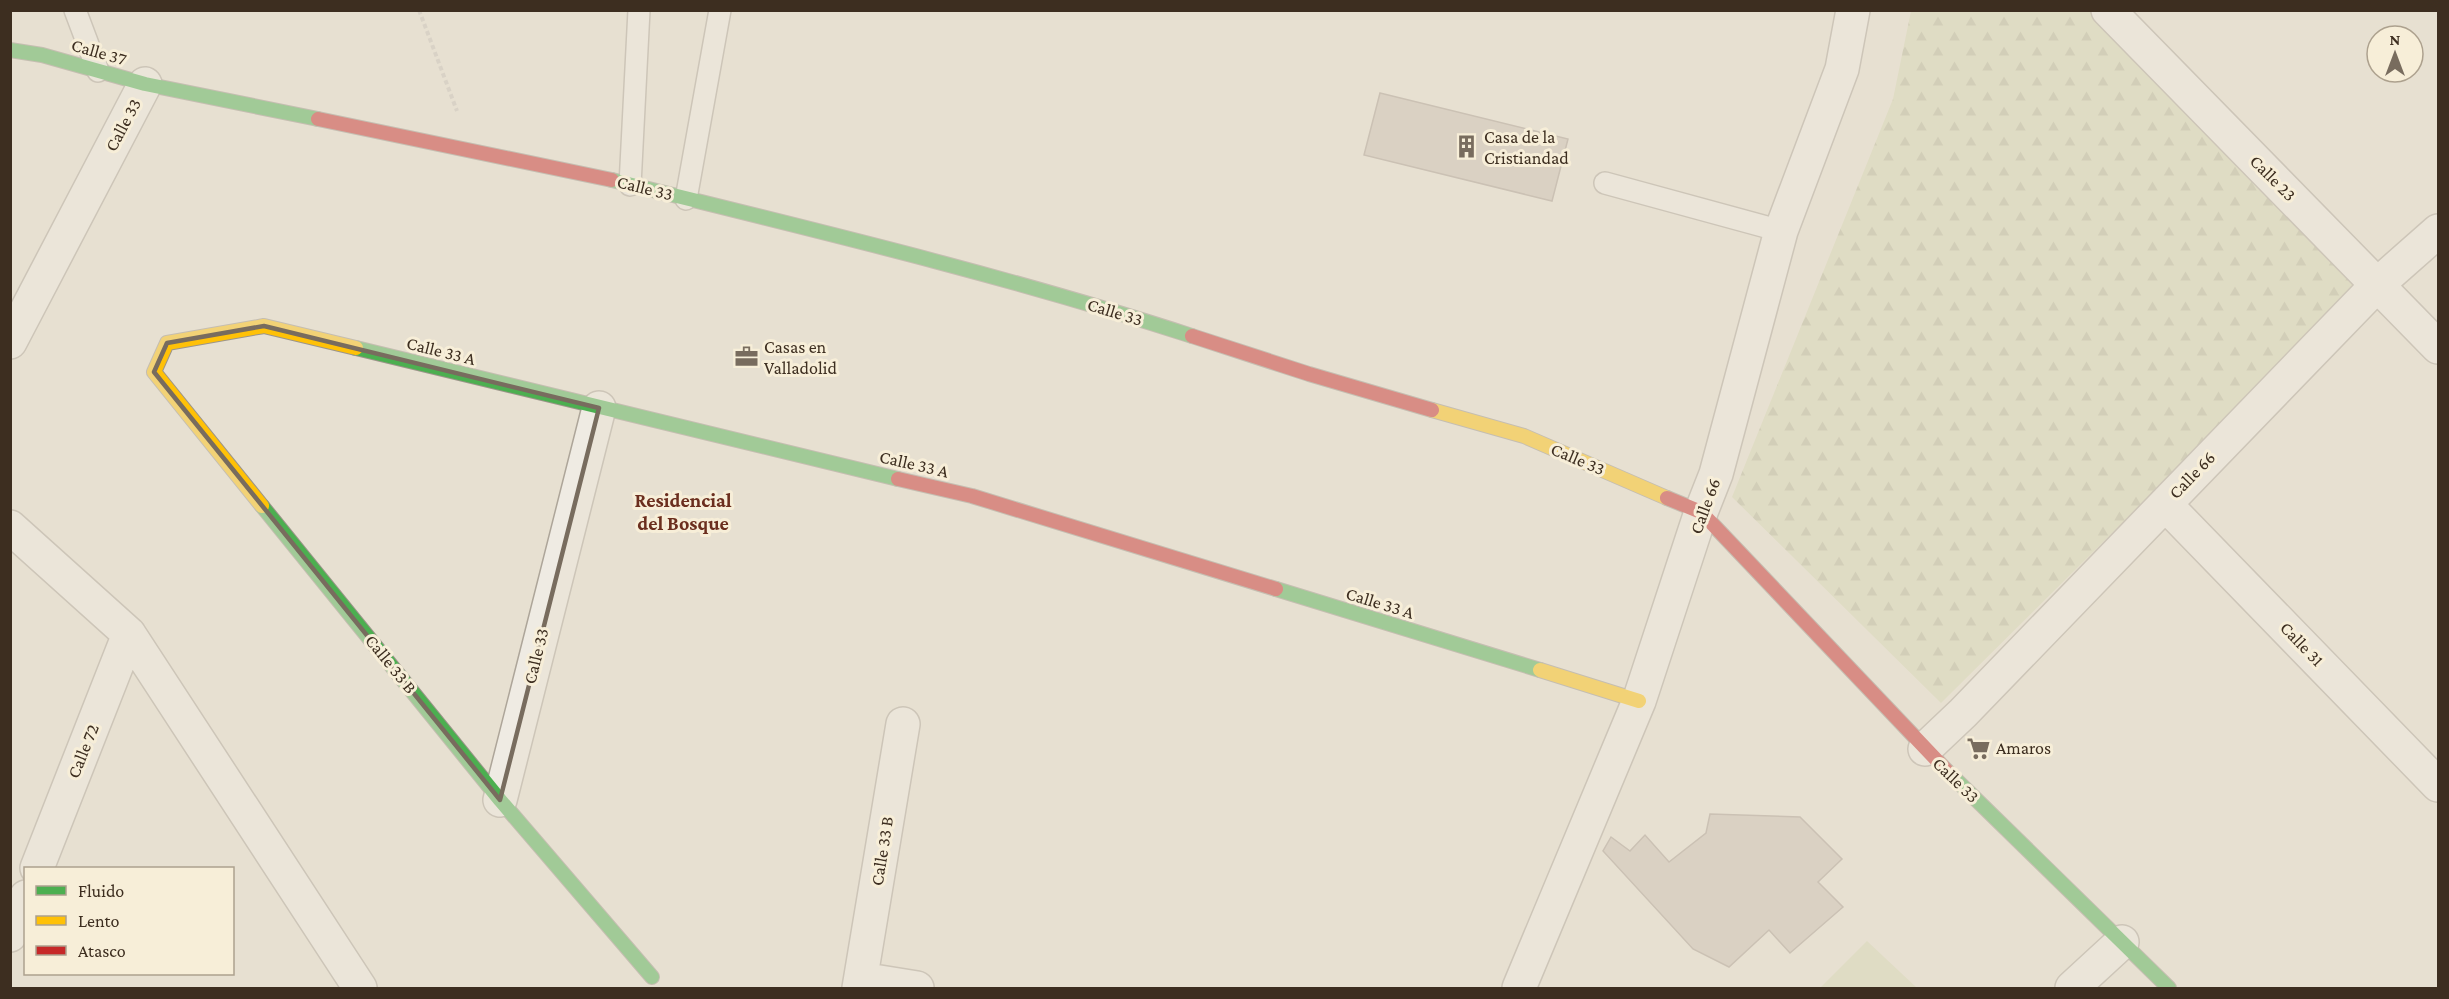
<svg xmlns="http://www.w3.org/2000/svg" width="2449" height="999" viewBox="0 0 2449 999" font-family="'Crimson Pro',serif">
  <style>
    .forest { fill: url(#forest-firs) }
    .pitch { fill: #d6d7b3 }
    .building { fill: #cbbfb2; stroke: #a89c90; stroke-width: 1.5 }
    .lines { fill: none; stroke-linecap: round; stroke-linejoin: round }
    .lane-casing { stroke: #ada599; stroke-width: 24 }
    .street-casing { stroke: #ada599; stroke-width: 36 }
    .fast-casing { stroke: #9c958a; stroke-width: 16 }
    .slow-casing { stroke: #9c958a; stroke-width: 16 }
    .jam-casing { stroke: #9c958a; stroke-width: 16 }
    .path { stroke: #c8c2b9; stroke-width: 4; stroke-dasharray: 4.5 3; stroke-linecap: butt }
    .lane { stroke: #efebe3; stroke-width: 21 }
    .street { stroke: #efebe3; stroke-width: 33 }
    .fast { stroke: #4caf50; stroke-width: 14 }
    .slow { stroke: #ffc107; stroke-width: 14 }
    .jam { stroke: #c62828; stroke-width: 14 }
    .marked { fill: none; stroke: #786c5e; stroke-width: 4.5; stroke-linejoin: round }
    .labels { text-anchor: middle; stroke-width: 6; stroke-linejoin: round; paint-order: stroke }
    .street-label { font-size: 18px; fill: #3d2e20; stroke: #f7eed8 }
    .poi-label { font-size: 18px; fill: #3d2e20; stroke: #f7eed8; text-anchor: start }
    .neighbourhood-label { font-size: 20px; font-weight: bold; fill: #6b2e1e; stroke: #f7eed8 }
  </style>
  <defs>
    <pattern id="forest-firs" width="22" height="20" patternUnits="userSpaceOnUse" patternTransform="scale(1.5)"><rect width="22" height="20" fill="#d6d7b3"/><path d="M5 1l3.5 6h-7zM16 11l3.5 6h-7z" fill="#b9b99a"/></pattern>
  </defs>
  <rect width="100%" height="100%" fill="#e7e0d1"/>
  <path class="forest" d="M1911,11H2094L2359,288L1941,703L1732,497L1893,99Z"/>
  <path class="pitch" d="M1867,941L1917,988H1820Z"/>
  <path class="building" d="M1380,93L1568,139L1552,201L1364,155Z
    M1380,93L1568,139L1552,201L1364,155Z
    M1710,814L1800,817L1842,859L1818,882L1843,907L1790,953L1769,930L1729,967L1693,949L1603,851L1611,837L1630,851L1645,835L1669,862L1706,833Z"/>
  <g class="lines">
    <defs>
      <path id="lane" d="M75,10L98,71
        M1605,183L1781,231
        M630,185L639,10
        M686,199L720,10"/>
      <path id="street" d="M2108,10L2438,347
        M10,342L145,84
        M2165,504L2438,785
        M10,527L129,634L360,988
        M1925,749L1963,713L2378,284L2438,231
        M500,800L599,408
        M37,868L129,634
        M10,935L26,897
        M861,979L917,988
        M859,988L903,724
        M1519,988L1639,701L1701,512L1716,474L1781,231L1842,69L1853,10
        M2072,988L2122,942"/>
      <path id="fast" d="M10,50L42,55L145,84L318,119
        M612,180C806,228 1001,274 1192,336
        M356,348L898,479
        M262,506L500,800L652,977
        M1276,589L1540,670
        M1947,771L2169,988"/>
      <path id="slow" d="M1432,410L1524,436L1667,498
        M262,506L154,372L167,343L264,326L356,348
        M1540,670L1639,701"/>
      <path id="jam" d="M318,119L612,180
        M1192,336L1309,374L1432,410
        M898,479L972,496L1276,589
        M1667,498L1701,512L1947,771"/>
    </defs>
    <use href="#lane" class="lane-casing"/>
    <use href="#street" class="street-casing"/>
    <use href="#fast" class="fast-casing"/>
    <use href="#slow" class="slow-casing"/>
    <use href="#jam" class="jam-casing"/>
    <path class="path" d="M419,10L457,111"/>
    <use href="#lane" class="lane"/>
    <use href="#street" class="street"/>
    <use href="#fast" class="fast"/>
    <use href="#slow" class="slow"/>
    <use href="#jam" class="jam"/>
  </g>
  <path d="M0 0H2449V999H0ZM264,326L599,408L500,800L154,372L167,343Z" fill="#e7e0d1" fill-opacity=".55" fill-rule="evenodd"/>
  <path class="marked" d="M264,326L599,408L500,800L154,372L167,343Z"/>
  <defs>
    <symbol id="building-bare" viewBox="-9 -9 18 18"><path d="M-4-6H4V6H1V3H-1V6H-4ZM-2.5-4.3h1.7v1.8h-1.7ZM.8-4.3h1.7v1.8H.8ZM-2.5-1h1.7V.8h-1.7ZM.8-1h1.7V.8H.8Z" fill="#786c5e" stroke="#f7eed8" stroke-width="2.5" paint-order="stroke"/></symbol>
    <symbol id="office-bare" viewBox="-9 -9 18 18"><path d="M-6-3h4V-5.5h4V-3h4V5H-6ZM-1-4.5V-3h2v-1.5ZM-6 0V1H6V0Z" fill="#786c5e" stroke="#f7eed8" stroke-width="2.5" paint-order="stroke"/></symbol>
    <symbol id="supermarket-bare" viewBox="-9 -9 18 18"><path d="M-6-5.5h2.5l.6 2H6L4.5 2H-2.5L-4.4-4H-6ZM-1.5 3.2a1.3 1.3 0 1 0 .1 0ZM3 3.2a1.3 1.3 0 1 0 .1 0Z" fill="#786c5e" stroke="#f7eed8" stroke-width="2.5" paint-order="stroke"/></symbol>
  </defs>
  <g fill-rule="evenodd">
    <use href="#building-bare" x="1450" y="130" width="33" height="33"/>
    <use href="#office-bare" x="730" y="340" width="33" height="33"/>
    <use href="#supermarket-bare" x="1962" y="732" width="33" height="33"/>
  </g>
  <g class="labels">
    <g class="street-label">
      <text transform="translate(99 52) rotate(16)" y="6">Calle 37</text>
      <text transform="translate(123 125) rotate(-62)" y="6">Calle 33</text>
      <text transform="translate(2273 178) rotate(45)" y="6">Calle 23</text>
      <text transform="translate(645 188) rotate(14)" y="6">Calle 33</text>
      <text transform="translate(1115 312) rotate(17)" y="6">Calle 33</text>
      <text transform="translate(441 351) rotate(14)" y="6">Calle 33 A</text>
      <text transform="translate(1578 459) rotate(23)" y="6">Calle 33</text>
      <text transform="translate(914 464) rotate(13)" y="6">Calle 33 A</text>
      <text transform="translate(2192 475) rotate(-46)" y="6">Calle 66</text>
      <text transform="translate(1705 506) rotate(-70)" y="6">Calle 66</text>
      <text transform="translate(1380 603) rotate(17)" y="6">Calle 33 A</text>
      <text transform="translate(2302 644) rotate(46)" y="6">Calle 31</text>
      <text transform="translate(536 656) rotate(-76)" y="6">Calle 33</text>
      <text transform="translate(391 664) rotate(51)" y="6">Calle 33 B</text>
      <text transform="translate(83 751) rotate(-68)" y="6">Calle 72</text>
      <text transform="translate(1956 780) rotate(44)" y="6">Calle 33</text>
      <text transform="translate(882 851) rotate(-81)" y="6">Calle 33 B</text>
    </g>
    <g class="poi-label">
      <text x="1484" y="143">Casa de la<tspan x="1484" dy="21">Cristiandad</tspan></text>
      <text x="764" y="353">Casas en<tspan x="764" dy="21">Valladolid</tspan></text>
      <text x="1996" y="754">Amaros</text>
    </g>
    <g class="neighbourhood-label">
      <text x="683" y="507">Residencial<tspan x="683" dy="23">del Bosque</tspan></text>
    </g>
  </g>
  <rect width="2449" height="999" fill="none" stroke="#3d2e20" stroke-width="24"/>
  <rect x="24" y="867" width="210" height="108" fill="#f7eed8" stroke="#ada18e" stroke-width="1.5"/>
  <rect x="36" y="886" width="30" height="9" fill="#4caf50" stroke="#ada18e" stroke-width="1.5"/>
  <text x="78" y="897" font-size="18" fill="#3d2e20">Fluido</text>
  <rect x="36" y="916" width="30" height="9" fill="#ffc107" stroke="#ada18e" stroke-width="1.5"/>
  <text x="78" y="927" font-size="18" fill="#3d2e20">Lento</text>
  <rect x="36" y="946" width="30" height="9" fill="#c62828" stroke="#ada18e" stroke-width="1.5"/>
  <text x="78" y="957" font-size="18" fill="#3d2e20">Atasco</text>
  <g transform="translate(2395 54)"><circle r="28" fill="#f7eed8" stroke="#ada18e" stroke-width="1.5"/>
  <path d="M0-4.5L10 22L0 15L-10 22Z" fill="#786c5e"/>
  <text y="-9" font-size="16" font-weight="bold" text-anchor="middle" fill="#3d2e20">N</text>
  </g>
</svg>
